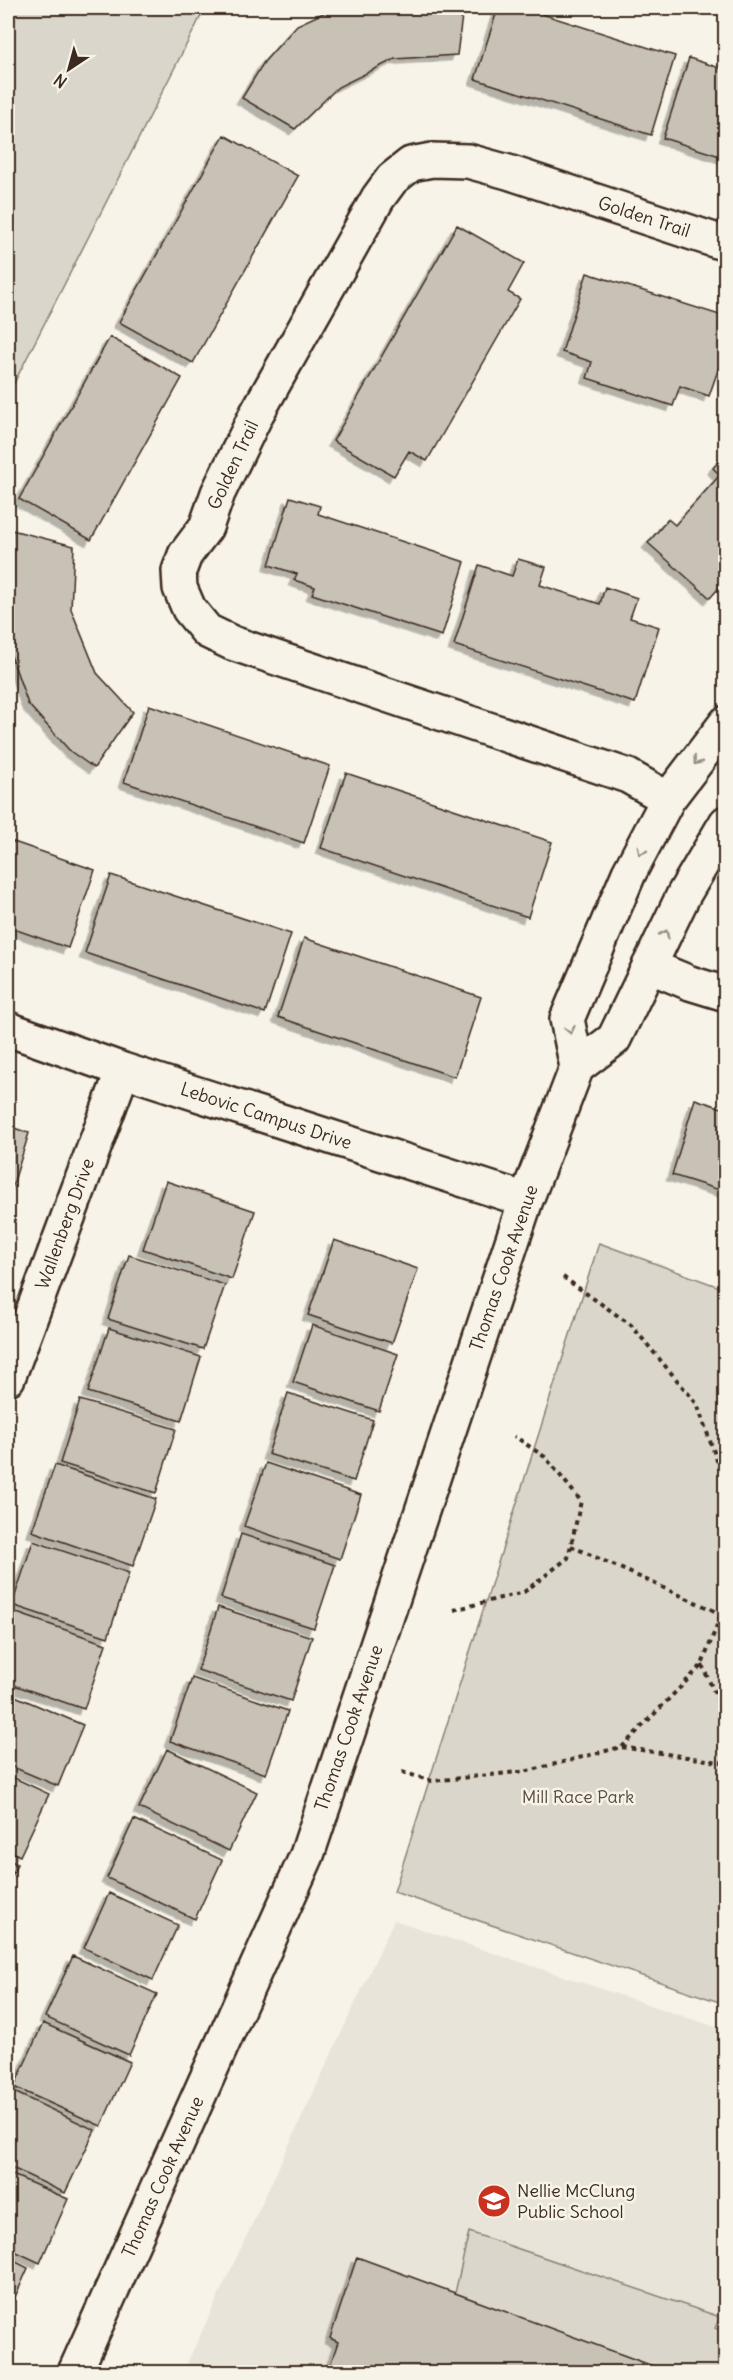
<svg xmlns="http://www.w3.org/2000/svg" width="733" height="2380" viewBox="0 0 733 2380" font-family="Delius,sans-serif">
  <style>
    .built { fill: #e9e4d9 }
    .green { fill: #dbd6cb; stroke: #8b8074; stroke-width: 1.5 }
    .building { fill: #c8c1b6; stroke: #3b2a1e; stroke-width: 1.5; filter: url(#shadow) }
    .lines { fill: none; stroke-linecap: round; stroke-linejoin: round }
    .minor-casing { stroke: #3b2a1e; stroke-width: 38 }
    .path { stroke: #3b2a1e; stroke-width: 4; stroke-dasharray: 4.5 4.5; stroke-linecap: butt }
    .minor { stroke: #f7f3e8; stroke-width: 33 }
    .oneway { stroke: #998e83 }
    .labels { text-anchor: middle; stroke-width: 5; stroke-linejoin: round; paint-order: stroke }
    .street-label { font-size: 18px; fill: #3b2a1e; stroke: #f7f3e8 }
    .park-label { font-size: 18px; fill: #5b4c41; stroke: #f7f3e8 }
    .poi-label { font-size: 18px; fill: #3b2a1e; stroke: #f7f3e8; text-anchor: start }
  </style>
  <defs>
    <filter id="shadow"><feDropShadow dx="-5.5" dy="5.5" stdDeviation="0" flood-color="#0004"/></filter>
  </defs>
  <rect width="100%" height="100%" fill="#f7f3e8"/>
  <filter id="ink" filterUnits="userSpaceOnUse"><feTurbulence type="fractalNoise" baseFrequency=".0167" numOctaves="2"/><feDisplacementMap in="SourceGraphic" scale="12" xChannelSelector="R" yChannelSelector="G"/><feConvolveMatrix kernelMatrix="1 2 1 2 8 2 1 2 1" color-interpolation-filters="sRGB"/></filter>
  <g filter="url(#ink)">
    <path class="built" d="M394,1920L725,2030V2372H183Z"/>
    <path class="green" d="M8,8H205L8,395Z
      M599,1243L725,1289V2004L394,1892Z
      M469,2232L720,2317L715,2328L725,2332V2352L717,2372H669L455,2293Z"/>
    <path class="building" d="M334,8H463L457,55L395,59L338,87L295,129L242,98L264,62L297,25Z
      M498,8H523L675,56L651,135L475,79Z
      M689,58L726,70V158L663,138Z
      M224,135L298,176L193,363L119,322Z
      M457,225L524,263L508,292L520,299L427,461L409,451L394,476L333,441Z
      M587,273L726,317V347L709,396L680,386L673,406L587,378L592,362L562,352Z
      M110,337L182,378L91,540L19,499Z
      M726,454V580L710,598L648,543L668,519L675,525L720,475L713,468Z
      M290,497L320,506L318,514L465,562L442,636L312,594L315,587L294,580L297,574L269,565Z
      M8,529L74,546L71,609L97,673L133,712L94,768L70,751L28,704L8,647Z
      M518,559L546,567L540,585L600,604L605,587L637,598L630,618L659,627L635,703L454,645L479,565L512,576Z
      M149,705L330,766L304,843L124,782Z
      M346,773L552,842L528,917L321,848Z
      M8,840L95,870L68,948L8,927Z
      M111,875L291,934L265,1013L85,953Z
      M304,938L481,997L455,1077L278,1017Z
      M695,1099L725,1109L726,1106V1192L672,1175Z
      M8,1126L29,1133L8,1201Z
      M166,1181L255,1211L232,1279L143,1249Z
      M334,1240L418,1269L392,1343L308,1315Z
      M129,1255L225,1285L203,1349L108,1319Z
      M312,1325L398,1354L379,1411L293,1382Z
      M109,1328L201,1357L181,1421L88,1392Z
      M288,1393L373,1420L354,1481L268,1454Z
      M80,1400L176,1429L156,1493L60,1463Z
      M266,1463L361,1495L340,1559L244,1526Z
      M55,1465L156,1499L133,1566L32,1531Z
      M241,1534L335,1565L314,1628L221,1598Z
      M33,1541L129,1573L108,1637L12,1605Z
      M218,1607L312,1637L291,1701L198,1670Z
      M11,1611L106,1644L84,1709L8,1683V1620Z
      M192,1678L288,1711L266,1774L170,1741Z
      M8,1693L83,1725L58,1786L8,1765Z
      M167,1749L257,1792L229,1851L139,1808Z
      M8,1775L49,1794L20,1856L8,1850Z
      M134,1819L222,1860L195,1919L107,1878Z
      M8,1859L17,1864L8,1886Z
      M109,1893L178,1925L153,1980L84,1948Z
      M73,1956L157,1994L129,2055L45,2017Z
      M43,2023L130,2062L101,2126L14,2087Z
      M14,2092L95,2130L65,2193L8,2166V2105Z
      M8,2173L68,2199L40,2263L8,2248Z
      M357,2257L455,2293L669,2372H328L338,2342L330,2338Z
      M8,2258L28,2268L8,2313Z"/>
    <g class="lines">
      <defs>
        <path id="minor" d="M668,799L628,776L232,643L207,631L189,609L180,588L179,571L185,555L206,527L218,493L257,413L378,198L392,179L411,164L432,160L468,161L508,172L726,244
          M649,966L690,983L726,994
          M8,1029L123,1070L526,1200
          M577,1067L567,1019L629,873L668,799L726,723
          M8,1378L123,1070
          M75,2372L307,1855L526,1200L577,1067L614,1039L684,894L726,823"/>
      </defs>
      <use href="#minor" class="minor-casing"/>
      <path class="path" d="M563,1277L631,1325L697,1404L726,1486
        M571,1546L726,1616
        M454,1610L524,1592L568,1558L581,1501L545,1457L514,1436
        M702,1665L726,1718
        M622,1747L702,1665L726,1601
        M402,1772L432,1781L528,1771L621,1747L726,1763
        M721,1826L726,1815"/>
      <use href="#minor" class="minor"/>
    </g>
    <defs><path id="oneway-chevron" d="M-2-3.5L2.5 0L-2 3.5" fill="none" stroke-width="1.6" stroke-linecap="round" stroke-linejoin="round" transform="scale(1.5)"/></defs>
    <g class="oneway">
      <use href="#oneway-chevron" transform="translate(697 761) rotate(127)"/>
      <use href="#oneway-chevron" transform="translate(641 851) rotate(118)"/>
      <use href="#oneway-chevron" transform="translate(665 934) rotate(-64)"/>
      <use href="#oneway-chevron" transform="translate(570 1030) rotate(78)"/>
    </g>
  </g>
  <defs>
    <symbol id="school-disc" viewBox="-11 -11 22 22"><circle r="9.5" fill="#c8321e" stroke="#f7f3e8"/><path d="M0-5L7-2L0 1L-7-2ZM-4 1L0 2.5L4 1V4Q0 6-4 4Z" fill="#fff"/></symbol>
  </defs>
  <g fill-rule="evenodd">
    <use href="#school-disc" x="475" y="2182" width="38" height="38"/>
  </g>
  <g class="labels">
    <g class="street-label">
      <text transform="translate(644 217) rotate(18)" y="6">Golden Trail</text>
      <text transform="translate(233 465) rotate(-65)" y="6">Golden Trail</text>
      <text transform="translate(266 1116) rotate(18)" y="6">Lebovic Campus Drive</text>
      <text transform="translate(65 1224) rotate(-70)" y="6">Wallenberg Drive</text>
      <text transform="translate(504 1268) rotate(-71)" y="6">Thomas Cook Avenue</text>
      <text transform="translate(349 1728) rotate(-71)" y="6">Thomas Cook Avenue</text>
      <text transform="translate(163 2177) rotate(-66)" y="6">Thomas Cook Avenue</text>
    </g>
    <g class="park-label">
      <text x="578" y="1803">Mill Race Park</text>
    </g>
    <g class="poi-label">
      <text x="517" y="2197">Nellie McClung<tspan x="517" dy="21">Public School</tspan></text>
    </g>
  </g>
  <rect width="733" height="2380" fill="none" stroke="#f7f3e8" stroke-width="30"/>
  <rect x="15" y="15" width="703" height="2350" fill="none" stroke="#3b2a1e" stroke-width="2" filter="url(#ink)"/>
  <g transform="translate(69 69) rotate(216)" stroke="#f7f3e8" stroke-width="4.5" paint-order="stroke">
  <path d="M0-4.5L10 22L0 15L-10 22Z" fill="#3b2a1e"/>
  <text y="-9" font-size="16" font-weight="bold" text-anchor="middle" fill="#3b2a1e">N</text>
  </g>
</svg>
